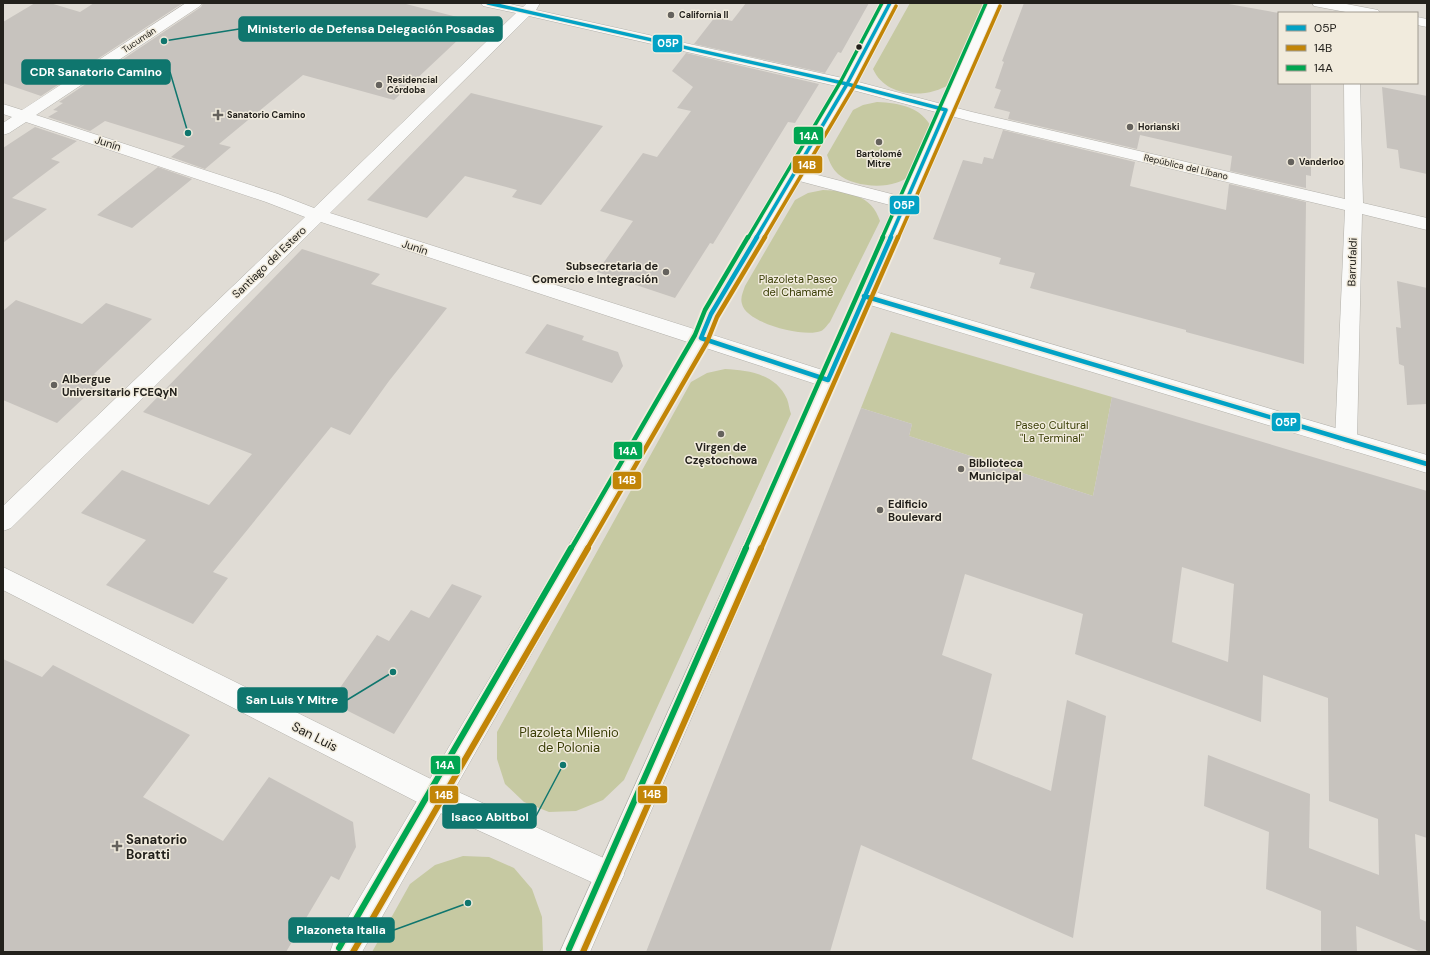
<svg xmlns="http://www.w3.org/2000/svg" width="1430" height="955" viewBox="0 0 1430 955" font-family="'DM Sans',sans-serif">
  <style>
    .green { fill: #c6c9a2 }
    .building { fill: #c7c3be; fill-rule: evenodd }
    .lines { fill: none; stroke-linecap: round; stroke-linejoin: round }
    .street-casing { stroke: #b3b1ab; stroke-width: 1 }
    .primary-casing { stroke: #b3b1ab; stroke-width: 1 }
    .street { fill: #fafaf9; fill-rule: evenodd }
    .primary { fill: #fafaf9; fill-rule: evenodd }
    .bus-1-far1-casing { stroke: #f1ebdd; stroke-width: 5.5 }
    .bus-1-casing { stroke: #f1ebdd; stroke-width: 8 }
    .bus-2-far2-casing { stroke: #f1ebdd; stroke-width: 5.5 }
    .bus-2-far1-casing { stroke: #f1ebdd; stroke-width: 8 }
    .bus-2-casing { stroke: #f1ebdd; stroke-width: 9 }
    .bus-3-far2-casing { stroke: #f1ebdd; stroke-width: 5.5 }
    .bus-3-far1-casing { stroke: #f1ebdd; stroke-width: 8 }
    .bus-3-casing { stroke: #f1ebdd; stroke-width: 9 }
    .bus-1-far1 { stroke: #02a2c5; stroke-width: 3.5 }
    .bus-1 { stroke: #02a2c5; stroke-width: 4.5 }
    .bus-2-far2 { stroke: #c28507; stroke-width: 3.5 }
    .bus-2-far1 { stroke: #c28507; stroke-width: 4.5 }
    .bus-2 { stroke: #c28507; stroke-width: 6 }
    .bus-3-far2 { stroke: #00a651; stroke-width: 3.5 }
    .bus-3-far1 { stroke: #00a651; stroke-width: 4.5 }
    .bus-3 { stroke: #00a651; stroke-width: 6 }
    .poi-dot { fill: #65625d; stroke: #f1ebdd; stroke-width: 1.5 }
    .bus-dot { fill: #23211c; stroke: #f1ebdd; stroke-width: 1.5 }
    .labels { text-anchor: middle; stroke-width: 3; stroke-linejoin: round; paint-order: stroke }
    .far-poi-label { font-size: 9px; font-weight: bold; fill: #23211c; stroke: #f1ebdd; text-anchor: start }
    .far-street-label { font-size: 9px; fill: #23211c; stroke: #f1ebdd }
    .street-label { font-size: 11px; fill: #23211c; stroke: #f1ebdd }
    .poi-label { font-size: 11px; font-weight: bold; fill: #23211c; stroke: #f1ebdd; text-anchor: start }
    .park-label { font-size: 11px; fill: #3a3e06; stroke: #f1ebdd }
    .near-park-label { font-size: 13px; fill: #3a3e06; stroke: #f1ebdd }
    .near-street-label { font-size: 13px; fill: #23211c; stroke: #f1ebdd }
    .near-poi-label { font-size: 13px; font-weight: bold; fill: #23211c; stroke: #f1ebdd; text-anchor: start }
    .leader { fill: none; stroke: #0f766e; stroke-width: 1.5 }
    .callout-dot { fill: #0f766e; stroke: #f1ebdd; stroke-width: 1.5 }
    .callout { fill: #0f766e; stroke: #0f766e; stroke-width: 1.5 }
    .callout-label { font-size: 12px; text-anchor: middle; font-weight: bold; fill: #fff }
    .line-badge { stroke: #f1ebdd; stroke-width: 1.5 }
    .badge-label { font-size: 11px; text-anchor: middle; font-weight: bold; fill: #fff }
  </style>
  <rect width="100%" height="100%" fill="#e0dcd5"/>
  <path class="green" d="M910,3H986L950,84C927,99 886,98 873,69Z
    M877,102C900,103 921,107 932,128C927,138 917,167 911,174C896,191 854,188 838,174C832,168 830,163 827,155L853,110L863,105Z
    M823,190C847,191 872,195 880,221L830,322C827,325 824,330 821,331C804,338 746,323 742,304C740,298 743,292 745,286L795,200L808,193Z
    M891,332L1112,397L1093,496L909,436L912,424L861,408Z
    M725,369C748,370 776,374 787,399C789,404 789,409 791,414L624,780L603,800L576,811L549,812L524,802L505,784L497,759V732L691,382L707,373Z
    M463,856L489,857L514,868L532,889L542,917L543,952H372L410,884L435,865Z"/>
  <path class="building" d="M35,3H50L80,12L94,3H183L41,96L3,83V22Z
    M203,3H402L477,22L394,100L303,75L219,144L231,147L205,169L171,157L185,146L105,121L90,131L48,117L58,111L53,110L63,103L59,102L201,7Z
    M746,3H869L841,53L838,52L825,73L694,44L715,17L732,21Z
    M1024,3H1223L1279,13V83H1311V176L1306,175V188L1230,171L1232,156L1140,135L1137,149L1008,119L1010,112L994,108L1001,90L995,88L1004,62L1002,61Z
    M686,53L819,84L795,123L788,122L713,244L710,243L675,298L597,272L633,221L600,211L643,153L657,157L691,111L677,108L693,87L672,71Z
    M1382,87L1427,96V174L1400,168L1398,150L1387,148Z
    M471,93L603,126L541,205L512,197L517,190L465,176L427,218L367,200Z
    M35,127L77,141L51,159L60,162L12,198L47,209L3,243V148Z
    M1003,130L1135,162L1130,186L1226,210L1229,184L1306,202L1304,364L1186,332V330L1030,288L1035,273L999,264L1001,258L933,239L963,160L982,164L984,157L993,159Z
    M158,167L192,179L132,228L97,215Z
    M302,249L380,274L371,284L447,308L389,381L350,435L331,427L213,572L228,578L193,624L106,585L146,540L81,513L122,470L209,505L252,454L143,412Z
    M1397,281L1427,288V404L1407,405L1404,366L1399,364L1396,327L1401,328Z
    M16,300L82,324L106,303L152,319L94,374L105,378L57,423L3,400V311Z
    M547,324L584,336L582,340L618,352L623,366L612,383L525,353Z
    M1112,397L1427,491V838L1415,834L1420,919L1427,922V952H1421L1356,926L1357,952H1321V911L1266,889L1269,832L1204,806L1208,755L1310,794L1309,848L1379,875L1378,819L1329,801L1328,698L1263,675L1261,722L1075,654L1083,614L965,574L942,655L992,674L972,759L1051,791L1067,700L1106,716L1073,938L861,845L830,952H646L861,408L912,424L909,436L1093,496ZM1182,567L1234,584L1228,662L1172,642Z
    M452,584L482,596L394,734L330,702L377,635L389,641L411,610L429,618Z
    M3,659L42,677L53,665L190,735L143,797L223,841L269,777L353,822L356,847L339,880L331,876L286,952H3Z"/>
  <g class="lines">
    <defs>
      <path id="street" d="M186,3H202L200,6L36,115L278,194L314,208L516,13L483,6L481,3H506L523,7L527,3H540L536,10L847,79L972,112L1345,199L1344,83H1360L1363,203L1427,218V230L1362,214L1357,440L1354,446L1346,449L1338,446L1335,440L1345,210L970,121L845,88L529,16L330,213L835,374L838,380L835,386L828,388L321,222L11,528L3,531V506L305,217L266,202L26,122L9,133L3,135V123L12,117L3,114V104L22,110Z
        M1312,3H1341L1378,10L1380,13H1351L1314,6Z
        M1417,17L1427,19V27L1417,25Z
        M794,169L911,199L914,203L911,207L905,209L788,178L786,174L788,170Z
        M3,567L445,786L619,865L624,875L619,885L609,890L425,806L3,590Z"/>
      <path id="primary" d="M883,3H897L855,84L720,315L708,343L362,952H330L334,941L692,337L704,309L839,84Z
        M987,3H1001L875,292L1427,455V473L870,305L590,952H560Z"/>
    </defs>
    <use href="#street" class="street-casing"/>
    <use href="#primary" class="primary-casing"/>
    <use href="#street" class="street"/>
    <use href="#primary" class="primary"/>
    <defs>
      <path id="bus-1-far1" d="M488,3L847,84
        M847,84L890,3
        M756,238L847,84L946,110L890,238"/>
      <path id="bus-1" d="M757,237L711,314L701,338L828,380L891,237
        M864,296L1427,464"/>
      <path id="bus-2-far2" d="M764,238L853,88L896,6
        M898,238L1000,6"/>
      <path id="bus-2-far1" d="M587,549L707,342L717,317L765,237
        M761,549L898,237"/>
      <path id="bus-2" d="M353,952L588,548
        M583,952L761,548"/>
      <path id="bus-3-far2" d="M748,238L841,81L882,3
        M882,238L986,3"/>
      <path id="bus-3-far1" d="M571,549L695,335L705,310L748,237
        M745,549L883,237"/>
      <path id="bus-3" d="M339,948L571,548
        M569,949L746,548"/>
    </defs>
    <use href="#bus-1-far1" class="bus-1-far1-casing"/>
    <use href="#bus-1" class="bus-1-casing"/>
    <use href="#bus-2-far2" class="bus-2-far2-casing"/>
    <use href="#bus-2-far1" class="bus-2-far1-casing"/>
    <use href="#bus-2" class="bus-2-casing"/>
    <use href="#bus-3-far2" class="bus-3-far2-casing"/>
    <use href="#bus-3-far1" class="bus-3-far1-casing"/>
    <use href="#bus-3" class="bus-3-casing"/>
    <use href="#bus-1-far1" class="bus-1-far1"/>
    <use href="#bus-1" class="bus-1"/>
    <use href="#bus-2-far2" class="bus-2-far2"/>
    <use href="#bus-2-far1" class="bus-2-far1"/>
    <use href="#bus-2" class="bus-2"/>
    <use href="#bus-3-far2" class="bus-3-far2"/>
    <use href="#bus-3-far1" class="bus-3-far1"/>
    <use href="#bus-3" class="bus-3"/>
  </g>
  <g class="poi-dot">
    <circle cx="671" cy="15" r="4"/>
    <circle cx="379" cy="85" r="4"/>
    <path d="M216 109h4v4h4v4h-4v4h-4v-4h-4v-4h4z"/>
    <circle cx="1130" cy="127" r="4"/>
    <circle cx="879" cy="142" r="4"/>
    <circle cx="1291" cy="162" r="4"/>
    <circle cx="666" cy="272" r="4"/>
    <circle cx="54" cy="385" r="4"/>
    <circle cx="721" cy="434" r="4"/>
    <circle cx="961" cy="469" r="4"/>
    <circle cx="880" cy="510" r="4"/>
    <path d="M115 840h4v4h4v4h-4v4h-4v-4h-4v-4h4z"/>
  </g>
  <circle class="bus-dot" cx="859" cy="47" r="3.5"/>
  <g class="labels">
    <g class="far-poi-label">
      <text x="679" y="18">California II</text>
      <text x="387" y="83">Residencial<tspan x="387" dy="10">Córdoba</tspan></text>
      <text x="227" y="118">Sanatorio Camino</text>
      <text x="1138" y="130">Horianski</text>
      <text x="879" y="157" text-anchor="middle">Bartolomé<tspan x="879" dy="10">Mitre</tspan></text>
      <text x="1299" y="165">Vanderloo</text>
    </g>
    <g class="far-street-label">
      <text transform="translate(139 40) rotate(-34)" y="3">Tucumán</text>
      <text transform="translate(1186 167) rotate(13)" y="3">República del Líbano</text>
    </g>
    <g class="street-label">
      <text transform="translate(108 143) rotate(18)" y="4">Junín</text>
      <text transform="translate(415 247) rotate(18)" y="4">Junín</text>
      <text transform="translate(269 262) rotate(-44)" y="4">Santiago del Estero</text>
      <text transform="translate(1352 262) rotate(-88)" y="4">Barrufaldi</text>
    </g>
    <g class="poi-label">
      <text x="658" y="270" text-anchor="end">Subsecretaria de<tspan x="658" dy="13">Comercio e Integración</tspan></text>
      <text x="62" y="383">Albergue<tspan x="62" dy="13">Universitario FCEQyN</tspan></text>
      <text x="721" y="451" text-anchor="middle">Virgen de<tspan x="721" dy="13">Częstochowa</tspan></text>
      <text x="969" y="467">Biblioteca<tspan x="969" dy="13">Municipal</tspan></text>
      <text x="888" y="508">Edificio<tspan x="888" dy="13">Boulevard</tspan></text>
    </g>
    <g class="park-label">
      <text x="798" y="283">Plazoleta Paseo<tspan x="798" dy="13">del Chamamé</tspan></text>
      <text x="1052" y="429">Paseo Cultural<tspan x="1052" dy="13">"La Terminal"</tspan></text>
    </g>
    <g class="near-park-label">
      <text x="569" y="737">Plazoleta Milenio<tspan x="569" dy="15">de Polonia</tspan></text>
    </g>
    <g class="near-street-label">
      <text transform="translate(315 736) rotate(27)" y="5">San Luis</text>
    </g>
    <g class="near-poi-label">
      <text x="126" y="844">Sanatorio<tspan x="126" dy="15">Boratti</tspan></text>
    </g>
  </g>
  <path class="leader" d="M164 41L239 29M188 133L170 72M393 672L347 700M563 765L536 816M468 903L394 930"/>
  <g class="callout-dot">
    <circle cx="164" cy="41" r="4"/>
    <circle cx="188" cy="133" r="4"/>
    <circle cx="393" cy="672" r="4"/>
    <circle cx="563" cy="765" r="4"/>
    <circle cx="468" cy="903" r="4"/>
  </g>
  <g class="callout">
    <rect x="239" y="17" width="263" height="24" rx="4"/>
    <rect x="22" y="60" width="148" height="24" rx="4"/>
    <rect x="238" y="688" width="109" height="24" rx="4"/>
    <rect x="443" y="804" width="93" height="24" rx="4"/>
    <rect x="289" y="918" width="105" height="24" rx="4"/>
  </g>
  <g class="callout-label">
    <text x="371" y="33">Ministerio de Defensa Delegación Posadas</text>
    <text x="96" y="76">CDR Sanatorio Camino</text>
    <text x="292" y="704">San Luis Y Mitre</text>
    <text x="490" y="821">Isaco Abitbol</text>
    <text x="341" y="934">Plazoneta Italia</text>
  </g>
  <g class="line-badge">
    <rect x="652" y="34" width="31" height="19" rx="4" fill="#02a2c5"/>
    <rect x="793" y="126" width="31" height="19" rx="4" fill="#00a651"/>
    <rect x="792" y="155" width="31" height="19" rx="4" fill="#c28507"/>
    <rect x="889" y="195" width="31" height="20" rx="4" fill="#02a2c5"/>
    <rect x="1271" y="412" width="30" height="20" rx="4" fill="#02a2c5"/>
    <rect x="613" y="441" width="30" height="19" rx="4" fill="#00a651"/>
    <rect x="612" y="471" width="30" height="19" rx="4" fill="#c28507"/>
    <rect x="430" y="755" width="31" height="20" rx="4" fill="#00a651"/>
    <rect x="637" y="785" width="31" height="19" rx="4" fill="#c28507"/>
    <rect x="429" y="785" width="30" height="19" rx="4" fill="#c28507"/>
  </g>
  <g class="badge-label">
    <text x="668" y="47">05P</text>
    <text x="809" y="140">14A</text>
    <text x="807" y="169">14B</text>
    <text x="904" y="209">05P</text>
    <text x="1286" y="426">05P</text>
    <text x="628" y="455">14A</text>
    <text x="627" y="484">14B</text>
    <text x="445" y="769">14A</text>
    <text x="652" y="798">14B</text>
    <text x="444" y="799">14B</text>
  </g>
  <rect width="1430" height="955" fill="none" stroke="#23211c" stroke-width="8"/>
  <rect x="1278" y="12" width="140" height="72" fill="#f1ebdd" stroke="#9f9a90"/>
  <rect x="1286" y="25" width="20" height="6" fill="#02a2c5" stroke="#9f9a90"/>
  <text x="1314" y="32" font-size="12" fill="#23211c">05P</text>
  <rect x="1286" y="45" width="20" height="6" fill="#c28507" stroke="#9f9a90"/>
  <text x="1314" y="52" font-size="12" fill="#23211c">14B</text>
  <rect x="1286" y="65" width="20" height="6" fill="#00a651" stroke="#9f9a90"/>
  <text x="1314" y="72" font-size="12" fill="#23211c">14A</text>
</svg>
